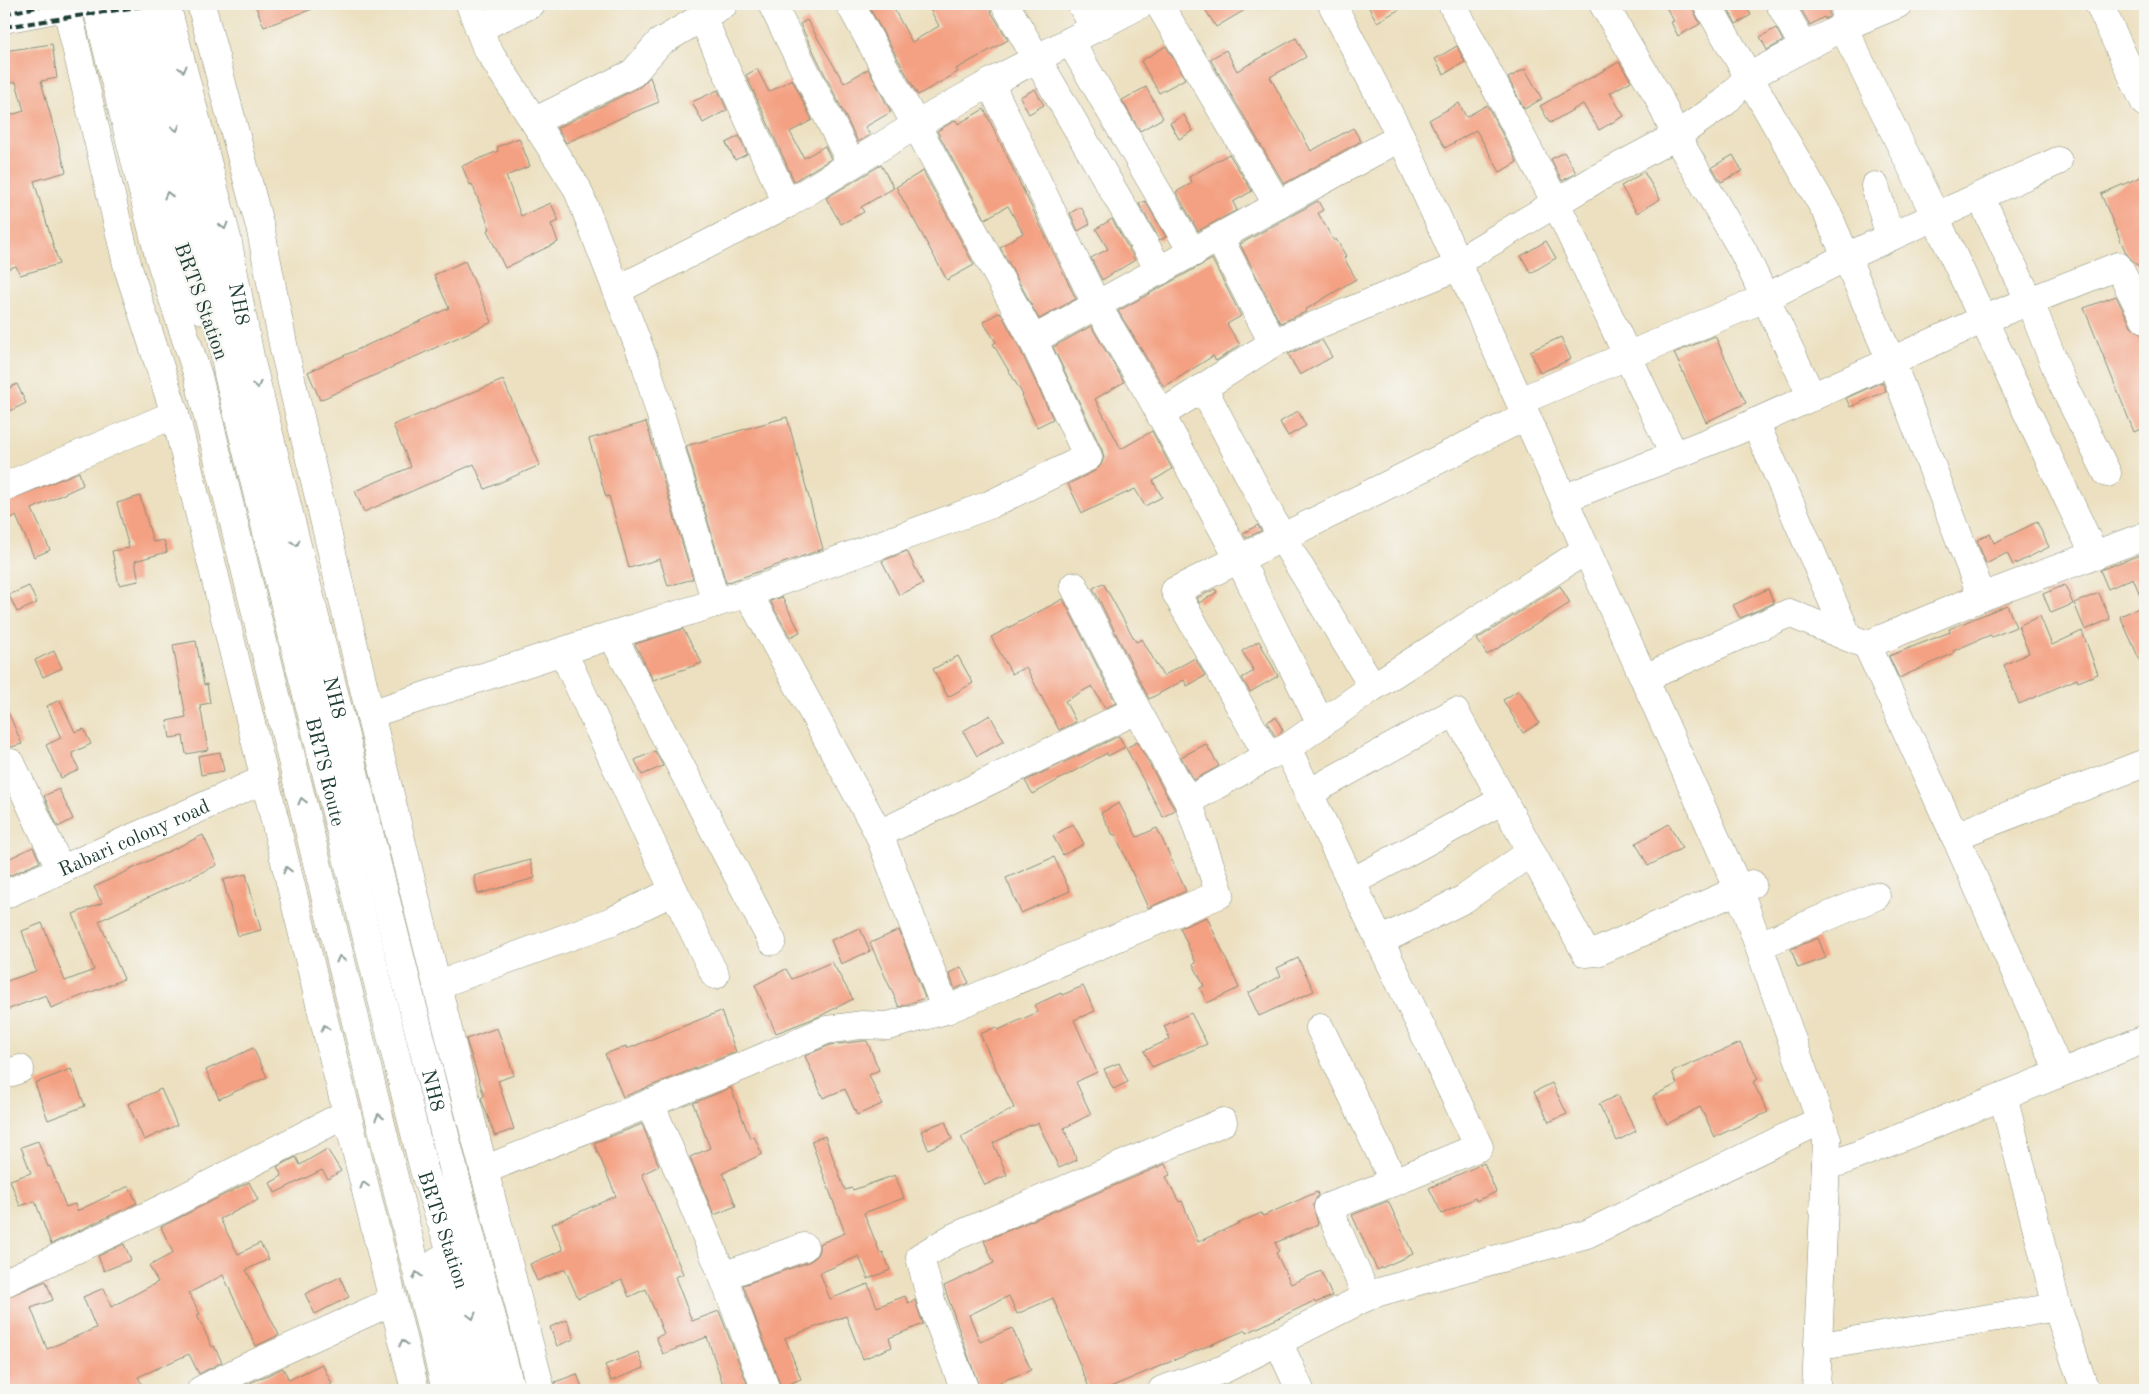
<svg xmlns="http://www.w3.org/2000/svg" width="2149" height="1394" viewBox="0 0 2149 1394" font-family="'Old Standard TT',serif">
  <style>
    .building { fill: #f4a082 }
    .lines { fill: none; stroke-linecap: round; stroke-linejoin: round }
    .minor-casing { stroke: #868e7a; stroke-width: 29 }
    .major-casing { stroke: #868e7a; stroke-width: 29 }
    .minor { stroke: #fff; stroke-width: 28 }
    .major { stroke: #fff; stroke-width: 28 }
    .rail { stroke: #1f3d34; stroke-width: 4; stroke-dasharray: 8 4; stroke-linecap: butt }
    .oneway { stroke: #8f9e9a }
    .labels { text-anchor: middle; stroke-width: 5; stroke-linejoin: round; paint-order: stroke }
    .street-label { font-size: 20px; fill: #1f3d34; stroke: #f6f6f2 }
  </style>
  <rect width="100%" height="100%" fill="#f6f6f2"/>
  <filter id="ink" filterUnits="userSpaceOnUse"><feTurbulence type="fractalNoise" baseFrequency=".02" numOctaves="2"/><feDisplacementMap in="SourceGraphic" scale="10" xChannelSelector="R" yChannelSelector="G"/><feConvolveMatrix kernelMatrix="1 2 1 2 8 2 1 2 1" color-interpolation-filters="sRGB"/></filter>
  <filter id="wash" filterUnits="userSpaceOnUse"><feTurbulence type="fractalNoise" baseFrequency=".0096" numOctaves="4" result="noise"/><feDisplacementMap in="SourceGraphic" scale="20" xChannelSelector="R" yChannelSelector="G"/><feGaussianBlur stdDeviation="1.12" result="paint"/><feColorMatrix in="noise" values="0 0 0 0 0 0 0 0 0 0 0 0 0 0 0 0 0 1.4 0 .05"/><feComposite in="paint" operator="in"/></filter>
  <g filter="url(#wash)">
    <rect width="100%" height="100%" fill="#ece0c0"/>
    <g id="blocks">
      <path class="building" d="M255,4H323V5L264,27Z
        M879,4H891L912,42L939,26L927,4H989L991,12L1008,40L956,69L958,72L918,95L870,9Z
        M1202,4H1255L1216,27Z
        M1367,4H1409L1377,22Z
        M1664,4H1691L1700,24L1678,36L1671,22L1674,21Z
        M1725,4H1745L1751,15L1736,24Z
        M1798,4H1829V17L1825,19L1824,17L1810,25Z
        M807,20L844,83L868,69L891,112L865,127L870,135L858,142L800,24Z
        M1776,28L1783,41L1767,50L1760,37Z
        M1296,38L1306,57L1270,77L1311,151L1353,128L1361,141L1284,184L1210,59L1226,50L1237,71Z
        M52,44L57,78L41,81L66,172L34,181L59,264L20,275L16,266L4,270V117L24,111L16,82L4,84V51Z
        M1166,46L1185,79L1159,93L1141,61Z
        M1457,46L1465,62L1444,74L1435,59Z
        M1619,62L1631,81L1610,93L1624,116L1599,130L1583,104L1550,123L1540,106Z
        M757,69L769,92L792,79L812,120L790,132L804,158L825,146L831,159L794,181L746,75Z
        M1525,69L1542,99L1524,109L1508,78Z
        M650,77L659,102L627,115L566,143L557,128L640,87Z
        M1146,87L1163,118L1140,131L1122,100Z
        M1035,89L1044,105L1029,114L1020,97Z
        M718,90L727,110L703,123L692,102Z
        M1459,103L1466,117L1487,105L1517,162L1500,172L1476,130L1445,148L1429,120Z
        M984,109L1076,299L1039,319L1000,247L1023,233L1008,206L985,219L937,131L956,120L958,124Z
        M1184,115L1193,131L1179,139L1170,123Z
        M739,136L747,154L735,160L726,143Z
        M519,138L530,166L506,176L521,216L551,203L559,221L551,224L558,242L505,268L487,230L490,229L472,184L470,185L462,166L498,151L497,147Z
        M1564,152L1576,173L1562,181L1551,159Z
        M1229,154L1252,191L1233,202L1237,210L1198,231L1176,192L1192,183L1189,177Z
        M1733,155L1742,171L1721,182L1712,167Z
        M881,165L894,188L861,207L864,212L841,224L826,198Z
        M923,171L974,265L947,280L896,187Z
        M1644,172L1660,199L1637,213L1621,186Z
        M2145,175V269L2134,263L2126,253L2101,194Z
        M1145,201L1166,237L1160,240L1139,204Z
        M1318,201L1323,210L1318,213L1334,241L1336,239L1346,256L1344,258L1356,279L1305,310L1306,312L1280,323L1240,244Z
        M1081,207L1090,224L1078,231L1070,213Z
        M1112,219L1135,260L1102,280L1091,258L1108,249L1096,229Z
        M1546,241L1556,258L1531,273L1521,256Z
        M1212,259L1241,316L1227,324L1240,345L1216,361L1213,356L1164,387L1118,311Z
        M465,261L492,322L320,400L308,372L449,308L434,275Z
        M2116,296L2131,326L2141,333L2145,345V427L2134,432L2084,308Z
        M1000,312L1019,347L1053,419L1037,427L1022,396L1023,395L993,344L996,342L983,322Z
        M1091,326L1124,382L1095,399L1121,449L1152,431L1172,469L1153,481L1162,497L1145,506L1135,489L1082,513L1068,484L1095,471L1101,465L1104,458L1102,450L1053,347Z
        M1715,336L1746,403L1706,422L1674,353Z
        M1561,337L1571,359L1540,373L1530,351Z
        M1322,340L1332,357L1300,375L1288,354Z
        M503,380L540,465L485,489L474,464L364,512L355,491L411,467L393,425Z
        M1882,382L1886,391L1850,407L1846,398Z
        M17,384L26,403L4,414V391Z
        M1298,411L1306,426L1288,436L1280,422Z
        M787,417L823,549L726,583L686,446Z
        M646,422L693,579L668,586L660,559L629,568L609,496L606,497L589,439Z
        M79,472L83,485L32,509L50,550L34,557L16,516L4,521V502Z
        M140,496L153,542L164,540L167,552L135,561L139,581L119,585L112,551L129,548L117,503Z
        M2037,522L2049,547L2013,565L2007,553L1986,564L1977,540L1990,534L1994,543Z
        M1258,525L1261,531L1246,538L1243,533Z
        M907,551L923,584L899,595L882,561Z
        M2145,553V607L2133,578L2108,589L2100,570Z
        M1103,583L1136,642L1142,639L1163,676L1195,658L1205,676L1187,686L1184,680L1149,699L1093,588Z
        M2065,585L2073,604L2051,613L2043,594Z
        M29,586L37,603L17,612L9,595Z
        M1560,586L1570,603L1487,655L1477,639Z
        M1215,589L1217,592L1199,603L1197,598Z
        M1768,589L1774,603L1740,618L1733,605Z
        M2099,593L2110,619L2085,630L2074,603Z
        M782,597L800,632L790,637L770,601Z
        M1063,599L1116,703L1105,708L1092,686L1065,701L1076,722L1059,730L1026,667L1012,674L991,637Z
        M2007,605L2016,627L1992,637L1990,635L1953,651L1954,653L1899,678L1889,656L1950,632L1949,629Z
        M2139,608L2145,621V672L2120,616Z
        M2040,616L2052,645L2082,631L2098,674L2078,682L2077,679L2019,704L2004,665L2029,653L2018,626Z
        M683,629L702,663L653,680L635,644Z
        M196,641L204,685L207,684L210,703L200,705L208,750L186,754L183,736L170,738L167,721L186,717L173,645Z
        M1259,641L1278,676L1250,692L1242,678L1254,671L1242,651Z
        M54,651L62,668L43,677L35,660Z
        M958,656L973,683L948,697L933,669Z
        M1519,690L1539,723L1523,733L1503,700Z
        M60,700L75,732L84,729L91,744L72,753L79,770L61,778L46,745L61,738L47,706Z
        M4,703L22,744L4,749Z
        M990,715L1004,741L977,756L963,731Z
        M1276,717L1283,731L1275,736L1267,722Z
        M1119,736L1125,747L1108,756L1107,753L1033,794L1025,781Z
        M1137,742L1175,810L1163,817L1126,748Z
        M1206,744L1219,766L1194,780L1181,757Z
        M655,751L663,766L642,775L635,760Z
        M220,752L224,771L201,775L198,756Z
        M59,789L73,819L58,827L44,796Z
        M1119,803L1137,837L1157,828L1186,891L1148,908L1115,834L1113,835L1101,813Z
        M1073,824L1084,844L1063,855L1053,836Z
        M1669,824L1682,848L1648,866L1636,843Z
        M203,835L217,865L99,921L124,979L51,1008L46,995L4,1011V982L36,971L22,931L42,923L65,981L94,970L73,914L102,903L94,887Z
        M33,847L40,862L4,878V861Z
        M1054,857L1070,891L1021,913L1006,878Z
        M530,860L535,878L478,894L474,876Z
        M246,874L261,930L238,936L223,880Z
        M1207,917L1239,988L1207,1003L1200,988L1204,986L1193,964L1196,963L1180,928Z
        M860,928L870,951L841,964L831,940Z
        M899,930L925,998L899,1007L870,943Z
        M1818,938L1826,958L1798,968L1791,949Z
        M1298,958L1314,991L1259,1016L1248,993L1281,976L1277,968Z
        M832,962L853,999L820,1016L776,1033L755,985L786,969L792,979Z
        M961,967L969,983L955,989L949,973Z
        M1083,986L1095,1011L1074,1020L1097,1072L1076,1082L1091,1114L1064,1128L1077,1160L1059,1168L1038,1123L1032,1125V1124L993,1143L1007,1175L985,1185L961,1137L1014,1108L980,1034L996,1027L998,1030L1038,1012L1035,1005L1061,993L1062,995Z
        M721,1011L736,1052L623,1097L605,1054L626,1046L627,1049Z
        M1191,1013L1207,1044L1152,1067L1144,1051L1170,1039L1164,1026Z
        M497,1028L514,1075L498,1081L514,1129L495,1136L482,1101L481,1098L484,1096L466,1039Z
        M862,1041H867L879,1070L869,1075L882,1104L857,1115L845,1089L823,1098L805,1056L830,1045Z
        M1740,1043L1758,1079L1753,1082L1768,1112L1715,1137L1700,1107L1667,1124L1653,1096L1677,1084L1672,1072Z
        M253,1048L267,1077L219,1099L206,1070Z
        M1119,1063L1128,1082L1113,1089L1104,1069Z
        M71,1069L85,1106L48,1120L35,1083Z
        M1552,1083L1567,1114L1549,1122L1534,1092Z
        M731,1088L750,1138L754,1136L762,1154L723,1173L736,1206L714,1215L690,1157L710,1148L693,1103Z
        M161,1089L177,1125L144,1140L128,1104Z
        M1618,1095L1636,1131L1617,1141L1599,1104Z
        M945,1121L952,1139L928,1149L921,1131Z
        M642,1124L659,1166L642,1174L683,1274L675,1277L692,1321L719,1311L748,1386L735,1390H725L707,1337L663,1354L656,1337L664,1334L646,1289L629,1297L622,1280L578,1298L565,1269L537,1281L530,1264L563,1250L552,1224L616,1196L594,1143Z
        M825,1136L845,1190L852,1188L853,1190L895,1175L904,1198L864,1213L880,1253L883,1252L890,1270L868,1279L859,1256L820,1273L830,1299L868,1284L877,1307L905,1296L908,1303L915,1300L923,1324L889,1338L892,1347L863,1359L846,1316L785,1338L801,1379L781,1387L743,1285L809,1262L816,1257L819,1250V1244L845,1233L811,1141Z
        M38,1141L48,1167L50,1166L66,1207L75,1204L77,1211L129,1186L137,1203L51,1244L35,1201L20,1206L10,1180L31,1173L21,1147Z
        M327,1149L341,1171L328,1179L322,1170L275,1193L270,1183L282,1176L277,1167L296,1157L300,1165Z
        M1484,1163L1496,1192L1476,1201L1475,1198L1442,1214L1429,1188Z
        M1165,1164L1170,1175L1166,1177L1179,1202L1182,1201L1198,1242L1261,1213L1263,1216L1317,1192L1318,1195L1313,1205L1318,1224L1275,1243L1279,1251L1276,1253L1291,1284L1321,1271L1332,1296L1315,1303L1314,1301L1247,1333L1246,1330L1103,1390H1090L1053,1298L1017,1314L1009,1296L969,1315L980,1342L1012,1328L1031,1370L980,1390L944,1286L994,1263L984,1241Z
        M249,1182L258,1200L220,1219L238,1254L260,1243L269,1259L246,1270L279,1335L256,1346L223,1275L189,1293L200,1314L197,1315L212,1347L214,1346L222,1362L199,1374L189,1354L138,1377L145,1390H4V1298L46,1281L53,1300L31,1308L47,1349L96,1328L83,1297L104,1288L111,1307L158,1282L149,1266L173,1253L161,1227Z
        M1388,1201L1413,1254L1377,1270L1352,1215Z
        M124,1244L131,1260L104,1271L98,1256Z
        M340,1277L349,1297L315,1314L305,1294Z
        M567,1320L574,1339L557,1346L550,1327Z
        M638,1352L644,1368L611,1381L605,1365Z
        M322,1364L332,1384L320,1390H235L283,1368L289,1380Z
        M577,1374L583,1390H556L555,1382Z"/>
    </g>
  </g>
  <g filter="url(#ink)">
    <use href="#blocks" fill-opacity="0" stroke="#868e7a" stroke-width="1"/>
    <g class="lines">
      <defs>
        <g id="minor">
          <path d="M66,4L128,268L175,414L187,463L415,1390"/>
          <path d="M119,4L183,252L205,311"/>
          <path id="s1" d="M145,4L207,248L228,374L424,1170L470,1309L491,1390"/>
          <path d="M201,4L261,231L284,349L370,714L455,1058L541,1390"/>
          <path d="M470,4L486,47L577,188L646,365L716,603"/>
          <path d="M772,4L851,163"/>
          <path d="M1005,4L1160,271"/>
          <path d="M1081,4L1095,28"/>
          <path d="M1141,4L990,83L916,125L1033,340L1401,137"/>
          <path d="M1159,4L1278,205"/>
          <path d="M1332,4L1401,137L1739,890L1827,1139L1816,1390"/>
          <path d="M1452,4L1556,203L1674,455"/>
          <path d="M1603,4L1657,94L1676,136L1743,251L1812,397"/>
          <path d="M1780,4L1804,47"/>
          <path d="M1844,4L1846,9L1843,27L1935,215V217L2095,556"/>
          <path d="M2099,4L2145,103"/>
          <path d="M702,17L787,204"/>
          <path d="M479,28L531,4"/>
          <path d="M1070,41L1193,253"/>
          <path d="M990,83L1096,304L1150,395L1239,559L1321,724"/>
          <path d="M535,121L633,73L659,43L724,4"/>
          <path d="M1875,186L1890,237"/>
          <path d="M1980,196L2030,302L2062,383L2107,473"/>
          <path d="M1219,238L1273,343"/>
          <path d="M1471,254L1596,179L1676,136L1725,102L1748,77L1843,27L1898,4"/>
          <path d="M617,290L787,204L916,125L850,4"/>
          <path d="M1203,388L1281,536L1373,687"/>
          <path d="M1534,395L1765,298L1846,257L2058,161"/>
          <path d="M1160,415L1273,343L1459,266"/>
          <path d="M1755,422L1848,637"/>
          <path d="M4,487L175,414"/>
          <path d="M1578,493L1734,432L1982,320L2118,266L2145,319"/>
          <path d="M1074,586L1137,710L1188,801L1268,756"/>
          <path d="M748,593L989,505L1088,457L1033,340"/>
          <path d="M1982,597L2145,536"/>
          <path d="M612,635L772,941"/>
          <path d="M1867,645L1955,836L2060,1073"/>
          <path d="M563,652L674,891L715,975"/>
          <path d="M1658,672L1789,613L1867,645L1982,597L1891,361L1828,215L1707,4"/>
          <path d="M1137,710L879,834L946,1010L1220,894L1188,801"/>
          <path d="M370,714L612,635L748,593L879,834"/>
          <path d="M1287,748L1268,756L1175,591L1526,416"/>
          <path d="M4,766L11,763L61,870"/>
          <path d="M1309,793L1455,712L1586,953L1597,952L1752,884"/>
          <path d="M1955,836L2145,763"/>
          <path d="M1352,882L1503,800"/>
          <path id="s2" d="M4,895L265,779"/>
          <path d="M1772,940L1876,896"/>
          <path d="M1380,941L1464,899L1531,852"/>
          <path d="M437,985L612,921L674,891"/>
          <path d="M1320,1028L1394,1182L1479,1147L1287,748L1373,687L1586,550"/>
          <path d="M4,1075L20,1069"/>
          <path d="M2003,1096L2057,1307"/>
          <path d="M650,1103L723,1276L766,1390"/>
          <path d="M1826,1164L1840,1162L2145,1039"/>
          <path d="M484,1170L748,1064L826,1030L861,1025L888,1026L946,1010"/>
          <path d="M439,1260L447,1309L469,1390"/>
          <path d="M723,1276L804,1247"/>
          <path d="M4,1283L162,1209L346,1114"/>
          <path d="M1367,1297L1328,1207L1394,1182"/>
          <path d="M1278,1341L1300,1390"/>
          <path d="M1833,1344L2057,1307L2085,1390"/>
          <path d="M201,1390L247,1367L393,1301"/>
          <path d="M965,1390L932,1304L920,1257L954,1237L1223,1122"/>
          <path d="M1162,1390L1224,1369L1372,1294L1587,1234L1821,1120"/>
        </g>
        <g id="major">
          <path d="M96,4L159,256L198,376L446,1390"/>
          <path id="s3" d="M166,4L227,238L251,362L464,1211L511,1390"/>
          <path d="M4,19L82,4"/>
        </g>
      </defs>
      <use href="#minor" class="minor-casing"/>
      <use href="#major" class="major-casing"/>
      <use href="#minor" class="minor"/>
      <use href="#major" class="major"/>
      <path class="rail" d="M4,14L51,4
        M4,27L157,4"/>
    </g>
    <defs><path id="oneway-chevron" d="M-2-3.5L2.5 0L-2 3.5" fill="none" stroke-width="1.6" stroke-linecap="round" stroke-linejoin="round" transform="scale(1.25)"/></defs>
    <g class="oneway">
      <use href="#oneway-chevron" transform="translate(183 69) rotate(75)"/>
      <use href="#oneway-chevron" transform="translate(176 128) rotate(76)"/>
      <use href="#oneway-chevron" transform="translate(168 195) rotate(-104)"/>
      <use href="#oneway-chevron" transform="translate(224 226) rotate(75)"/>
      <use href="#oneway-chevron" transform="translate(257 385) rotate(76)"/>
      <use href="#oneway-chevron" transform="translate(296 543) rotate(76)"/>
      <use href="#oneway-chevron" transform="translate(302 801) rotate(-104)"/>
      <use href="#oneway-chevron" transform="translate(287 870) rotate(-104)"/>
      <use href="#oneway-chevron" transform="translate(340 959) rotate(-104)"/>
      <use href="#oneway-chevron" transform="translate(325 1028) rotate(-104)"/>
      <use href="#oneway-chevron" transform="translate(379 1117) rotate(-104)"/>
      <use href="#oneway-chevron" transform="translate(364 1185) rotate(-105)"/>
      <use href="#oneway-chevron" transform="translate(417 1275) rotate(-104)"/>
      <use href="#oneway-chevron" transform="translate(472 1316) rotate(75)"/>
      <use href="#oneway-chevron" transform="translate(403 1343) rotate(-104)"/>
    </g>
  </g>
  <g class="labels">
    <g class="street-label">
      <text transform="translate(202 301) rotate(70)" y="7">BRTS Station</text>
      <text dy="7" stroke="none"><textPath href="#s3" startOffset="309">NH8</textPath></text>
      <text dy="7" stroke="none"><textPath href="#s3" startOffset="714">NH8</textPath></text>
      <text dy="7" stroke="none"><textPath href="#s1" startOffset="789">BRTS Route</textPath></text>
      <text dy="7" stroke="none"><textPath href="#s2" startOffset="142">Rabari colony road</textPath></text>
      <text dy="7" stroke="none"><textPath href="#s3" startOffset="1119">NH8</textPath></text>
      <text dy="7" stroke="none"><textPath href="#s1" startOffset="1262">BRTS Station</textPath></text>
    </g>
  </g>
  <rect width="2149" height="1394" fill="none" stroke="#f6f6f2" stroke-width="20"/>
</svg>
